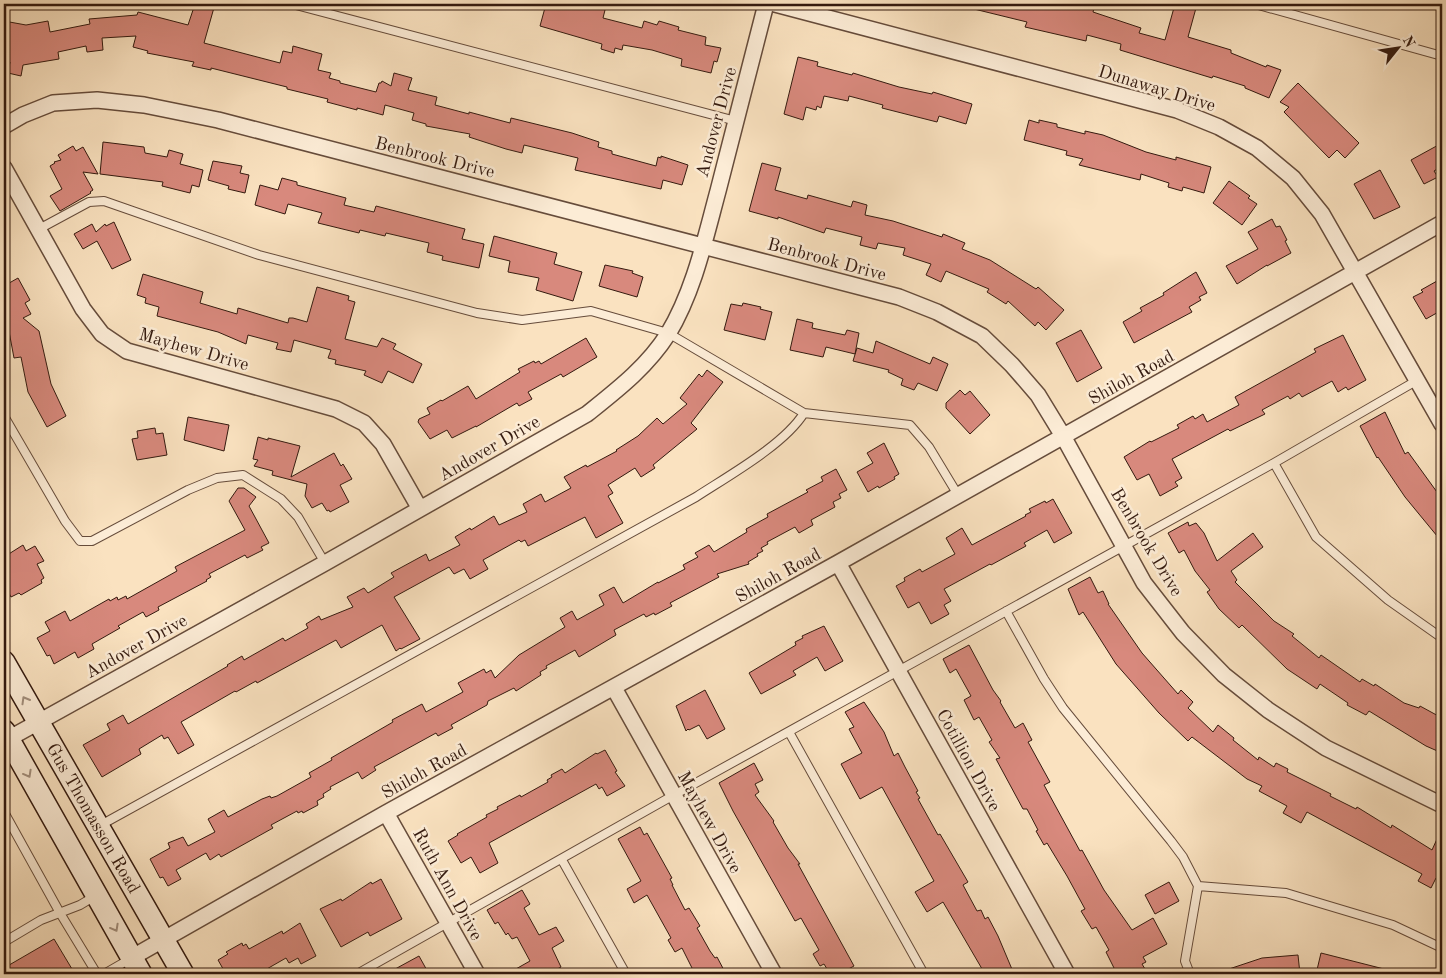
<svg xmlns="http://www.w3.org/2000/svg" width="1446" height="978" viewBox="0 0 1446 978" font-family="'Old Standard TT',serif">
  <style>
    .building { fill: #d8897d; stroke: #341a0f }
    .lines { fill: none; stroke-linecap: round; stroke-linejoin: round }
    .lane-casing { stroke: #664c3b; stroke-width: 10 }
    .street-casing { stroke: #664c3b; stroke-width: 18 }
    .secondary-casing { stroke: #341a0f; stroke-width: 24 }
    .lane { stroke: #fcecd6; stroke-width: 8 }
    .street { stroke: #fcecd6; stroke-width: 15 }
    .secondary { stroke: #fcecd6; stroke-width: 21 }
    .oneway { stroke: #a28e7c }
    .labels { text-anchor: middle; stroke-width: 5; stroke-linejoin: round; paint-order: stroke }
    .street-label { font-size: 18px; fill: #341a0f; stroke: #fcecd6 }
  </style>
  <rect width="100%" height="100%" fill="#fae2c0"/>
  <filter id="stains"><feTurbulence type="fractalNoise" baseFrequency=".004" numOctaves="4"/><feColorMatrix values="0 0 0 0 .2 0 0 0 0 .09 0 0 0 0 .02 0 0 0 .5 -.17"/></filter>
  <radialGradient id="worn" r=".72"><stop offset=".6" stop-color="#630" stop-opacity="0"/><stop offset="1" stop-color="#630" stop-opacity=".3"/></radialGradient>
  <path class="building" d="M195,4H215L204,43L280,63L283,51L292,53L293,46L322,54L318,70L331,73L329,78L340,81V83L376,92L379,83H381L382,81L391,86L394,73L412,78L408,90L437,97L435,105L469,114V112L510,123L511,118L572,133L599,142L598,147L612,151V154L656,166L658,157L661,158V156L688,165L682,185L663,180L661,189L575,170L578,158L524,145L522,153L506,149L469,137L470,134L426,126V124L412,120L414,113L385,105L383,115L357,108V110L327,102L328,99L287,89V87L211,68V70L192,66L194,62L147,53L148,51L133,47L136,36L102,38L103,50L87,52L86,46L58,52L59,59L23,65L21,76L8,73L10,62H4V21L26,25L48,21L50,32L90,24L89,19L137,15L138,12L188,25Z
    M546,4H574L589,7V4H597L606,6L603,18L642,28L644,21L657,25L659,21L679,27L678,30L706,37L705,45L721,48L717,62L714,61L711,73L681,66L682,59L652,50L623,45L622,50L615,48L614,53L601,49L602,44L540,26Z
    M974,4H1095L1093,12L1141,28L1139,33L1165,40L1175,4H1180L1196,8L1188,37L1231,50V53L1266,67L1267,65L1281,70L1269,98L1245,88V86L1213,76L1212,78L1120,50L1121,44L1087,35L1086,41L1025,27L1027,22L974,9Z
    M798,57L818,62L817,66L852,75L853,73L899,87L932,94L933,92L972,104L966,124L939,116L937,122L882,108L883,105L849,96L848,101L824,96L821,108L817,106L816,110L806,107L803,120L784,114Z
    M1298,83L1359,143L1345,158L1337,150L1329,158L1284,112L1289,107L1280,102Z
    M1029,120L1039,123V120L1057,124V127L1085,134V131L1103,135L1146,152L1176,160V157L1211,167L1204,193L1183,187L1182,191L1168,187L1169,183L1141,174L1140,180L1079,165L1083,159L1066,155L1067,151L1024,140Z
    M103,142L144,147L145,153L167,157L169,150L183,154L180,164L203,170L199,187L192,185L190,193L162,186L163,182L100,174Z
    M1442,143V166L1434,171L1438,177L1424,184L1411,160Z
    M73,146L76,151L83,147L98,174L83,172L93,190L90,192L91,193L60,211L50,196L62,189L50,166L55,163L54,162L61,160L58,155Z
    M213,161L242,166L240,173L249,175L245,193L228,189L229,186L208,180Z
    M762,163L781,168L775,190L807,199L808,195L851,207L853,201L867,205L865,215L893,221L942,237L943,234L965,243L962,249L990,260L1036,289L1038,287L1064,310L1046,330L1038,322L1035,326L1008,301L1006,304L987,292L989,289L946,271L941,282L926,275L931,264L903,255L905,248L878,243L876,249L860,245L862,237L826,228L824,233L778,217V219L749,211Z
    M1380,170L1400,207L1374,219L1354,184Z
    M282,178L297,182V185L346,198L344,205L374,212L376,206L465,229L462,239L484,244L479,268L442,260L443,256L427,252L429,243L386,233L385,236L360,230L359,233L318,223L322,213L288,204L285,214L255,205L260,185L278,190Z
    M1229,181L1250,196L1248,198L1257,204L1242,225L1213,203Z
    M1272,219L1276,227L1280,226L1287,240L1285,241L1291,253L1267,266V265L1237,284L1226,266L1258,249L1248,232Z
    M114,222L131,260L112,269L97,241L83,249L74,234L92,224L96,232L105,224L106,226Z
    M494,236L557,253L554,264L582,272L573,301L536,290L539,278L508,272L510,261L489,256Z
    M605,265L633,271L632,273L643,277L637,297L599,286Z
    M1196,272L1207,293L1199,297L1201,300L1189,307L1192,312L1134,343L1123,322L1142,311L1140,308L1164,295L1163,293Z
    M143,274L203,292L200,303L237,314L238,308L288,323L289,318H293L307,322L317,287L349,296L348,300L355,302L345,339L377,347L382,338L396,344L393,349L422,364L413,383L388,371L382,383L364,375L366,371L335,364L336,360L328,358L331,350L294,340L291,352L276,349L278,343L248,335L246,344L218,332L157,316L159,307L145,303L146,298L137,295Z
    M18,278L30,300L25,303L31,314L23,318L39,331L51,384L66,416L47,427L28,392L21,357L14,358L8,326L4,328V286Z
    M1437,281L1442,289V310L1426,319L1413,297L1423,292L1421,290Z
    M743,303L761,307L760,309L772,312L765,340L724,330L731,304L742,306Z
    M797,319L813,323L812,328L845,335L847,330L859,333L855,354L826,347L823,357L790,350Z
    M1081,330L1102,368L1077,382L1056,343Z
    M1343,335L1366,380L1348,390L1346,387L1338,392L1332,381L1302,397L1299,393L1290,399L1288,396L1262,410L1265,414L1230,431L1228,429L1172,459L1182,478L1175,482L1178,486L1160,496L1149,474L1137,480L1124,457L1150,441L1151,442L1179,428L1177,425L1193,416L1195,419L1203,414L1207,422L1239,405L1235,397L1316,352L1314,349Z
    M586,338L597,357L563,377L561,374L528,392L532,399L519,406L517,403L476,427V426L452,438L447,430L430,439L418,422L419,419L430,414L427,408L441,400L442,401L468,386L476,399L520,372L518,369L534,361L535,363L539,361L541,364Z
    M876,341L930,364L933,357L948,364L937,391L918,383L914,390L901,385L903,379L888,372L889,370L853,361L857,348L873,353Z
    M707,370L723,382L691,423L697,429L653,465L655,468L641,477L635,468L608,485L613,493L608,496L623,523L596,538L585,517L528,546L525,540L521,542L519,540L483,560L488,569L470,579L464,569L454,574L449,567L394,597L420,639L401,649L400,648L396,651L382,625L341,648L336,640L257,683L256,681L236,692L235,691L181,722L194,745L178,754L168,737L164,739L162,735L139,749L141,754L102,777L83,745L110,730L107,724L123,715L128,724L228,666L227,665L242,656L244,660L283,638L285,641L308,628L306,624L319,616L321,620L353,607L347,597L364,588L368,593L394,577L391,573L426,554L429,561L460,545L455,537L470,528L471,530L494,516L499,525L527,512L523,504L541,494L545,502L571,488L564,477L586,465L587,467L617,451L616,450L638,436L657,418L663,424L687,404L680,398L699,374L702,377Z
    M960,390L965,395L970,391L990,415L970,434L946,408V403Z
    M1385,412L1405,454L1408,452L1442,499V542L1405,497L1378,457L1377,458L1360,426Z
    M188,417L229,425L224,451L184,440Z
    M155,428L156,434L163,433L167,455L137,460L132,439L138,438L137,431Z
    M258,437L268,440V438L300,446L291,477L334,453L341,466L343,464L352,479L340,485L349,502L330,512L329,510L327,511L322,503L312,508L305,496L307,484L272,475L273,471L254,466L258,460L253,459Z
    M884,443L899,474L894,477L895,479L879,488L878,486L868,492L857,472L873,463L867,453Z
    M836,469L847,490L839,494L841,498L833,502L835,507L811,520L813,525L799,533L795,527L767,542L768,544L761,548L763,551L757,554L758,556L748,562L749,564L717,574L719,577L670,603L672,606L655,615L654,613L646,617L644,614L614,630L616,635L579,657L575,650L546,666L547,668L540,672L541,675L516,691L514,688L488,701L487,705L451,725L453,728L438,736L436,733L374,767L376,770L362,779L358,772L330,787L331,789L323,794L324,797L317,801L318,805L303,813L302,811L298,813L297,811L271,825L273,828L221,857L219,854L210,860L206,853L176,870L181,879L168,886L163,877L160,878L150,859L170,848L168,843L183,837L188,846L215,832L208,819L224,810L228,817L262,799L270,796L271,798L277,796L311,777L309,773L332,760L331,758L393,722L392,720L422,704L426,712L463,692L458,683L484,669L486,673L491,670L495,678L519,655L565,627L560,618L572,611L577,620L604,605L599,595L614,587L623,603L658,582V583L685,569L683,565L698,557L695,553L709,545L714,552L747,532L746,529L768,517L767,514L808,492L806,490L823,481L821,477Z
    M238,488H244L256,497L249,506L269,543L261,547L263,550L247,558L245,555L209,574L211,577L206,580L207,581L158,607L159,610L146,617L143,612L118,626L120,628L92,644L94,649L78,658L75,652L54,664L50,655L47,656L37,638L50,631L45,622L65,611L70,621L109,599L110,601L117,597L118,600L126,596L127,599L177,571L175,567L245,530L229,501Z
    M1053,499L1072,533L1054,543L1047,530L1024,543L1026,546L991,565L990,564L944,589L951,601L944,605L949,614L931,624L919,602L908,608L896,586L905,581L904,578L920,569L922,572L955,554L946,538L962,528L972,545L1026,516L1025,515L1031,512L1029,509L1045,501L1046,503Z
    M1188,522L1189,526L1196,523L1204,533L1217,561L1253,533L1263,547L1231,571L1237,580L1235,582L1274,621L1294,634L1292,636L1319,658L1321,655L1360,682L1362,679L1374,686L1375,684L1404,703L1419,708L1420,706L1442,718V753L1426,746L1369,711L1366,715L1347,705L1348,703L1320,684L1317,689L1287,669L1242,625L1239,628L1219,609L1207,592L1210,590L1195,571L1184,550L1179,553L1168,533Z
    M23,545L26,551L35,546L44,561L37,564L44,578L41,580L42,583L21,595L19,593L11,597L4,584V557Z
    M1090,577L1098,593L1103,591L1109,604H1108L1142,653L1178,694L1181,690L1193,702L1188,708L1213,732L1218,725L1234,738L1233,740L1258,760L1259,757L1274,767L1276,763L1288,769L1287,772L1331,794L1330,796L1356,809L1357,807L1391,828L1392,825L1432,850L1442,828V881L1436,878L1431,888L1418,881L1422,874L1307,812L1301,823L1283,813L1287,806L1259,791L1262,786L1247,779L1192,737L1188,741L1159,713L1116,664L1083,612L1079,615L1068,589Z
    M824,626L843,661L825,671L817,657L793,671L796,675L761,694L749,673L796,645L795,642L803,638L802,636Z
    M969,645L993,690L1001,701L1000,702L1015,728L1023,723L1032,740L1028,742L1050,782L1044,785L1080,851L1082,850L1104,890L1132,930L1153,918L1167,944L1143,957L1146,962L1142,964L1148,974H1117L1106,952L1109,950L1096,927L1092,929L1081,911L1085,909L1067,876L1047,843L1044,845L1036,831L1038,830L1027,809H1023L996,759L1000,758L989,742L992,740L979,717L974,720L964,700L971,696L956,669L950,673L943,659Z
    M705,690L725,729L707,739L699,725L689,730L688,729L686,731L676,706Z
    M864,702L884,732L894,756L898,753L905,767L918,791L916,792L920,798L918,799L938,835L940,834L968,882L963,885L977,911L981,910L985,919L988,917L998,936L1014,974H985L943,902L927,912L915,892L934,881L882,787L860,799L841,764L862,753L849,729L854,727L845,712Z
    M605,750L617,771L615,772L625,786L607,796L602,787L599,789L596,784L489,843L498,863L480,873L471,857L461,863L448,841L458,835L457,834L487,817L486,815L498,809L497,807L520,795L521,797L548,782L547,780L552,777L551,775L562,769L565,773L596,753L597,754Z
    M754,763L763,780L755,784L759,792L755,795L774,821L773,822L788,848L800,864H798L854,966L839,974H830L824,964L820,966L813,954L819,950L801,918L795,921L733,811L719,783Z
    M640,827L644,835L647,833L672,878L670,879L673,885H672L685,910L689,908L700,926L697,928L710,951L715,958L717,957L726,974H695L682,948L675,952L668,940L671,938L647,895L634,903L627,889L641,881L618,839Z
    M381,879L402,919L370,936L368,932L341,947L320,909L341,899L342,901L371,882L372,884Z
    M1169,882L1179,901L1155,914L1145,895Z
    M522,890L530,904L524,908L539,935L556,927L564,941L552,948L561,967L548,974H507L530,961L517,937L512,939L508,933L506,935L498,922L495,924L487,910Z
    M300,923L316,956L301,964L298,958L289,963L286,958L258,974H226L218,960L228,954L226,952L242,943L243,946L246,944L249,949L282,931L283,934Z
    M54,939L75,974H4V968Z
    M1321,953L1384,969L1383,974H1316Z
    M1298,955L1300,974H1221L1220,972L1262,958Z
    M419,956L429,974H386Z"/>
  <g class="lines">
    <defs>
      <path id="lane" d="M292,4L736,121
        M1255,4L1442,56
        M39,229L89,202L104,201L259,255L477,313L522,320L591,311L668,333L804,413L910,425L929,447L958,495
        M4,416L65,521L80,541H92L188,490L217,478L243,475L281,499L298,517L325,563
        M1274,463L1316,537L1388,600L1442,638
        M1006,611L1044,679L1063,708L1171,841L1183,857L1198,886L1185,961L1190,974
        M789,732L924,974
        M4,812L60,913L97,974
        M99,826L696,497C728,476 784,445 804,413
        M562,860L626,974
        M1198,886L1286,893L1393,925L1442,948
        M4,942L41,920L80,905L95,896
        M104,974L130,959
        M357,974L674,795L1274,463L1416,381"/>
      <path id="street" d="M775,4L1177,110L1219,127L1257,148L1293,178L1322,214L1442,424
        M4,126L23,115L53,103L97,100L144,105L218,120L899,297L937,312L982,336L1012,365L1038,395L1063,436L1144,583L1183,633L1224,675L1268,710L1326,748L1442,805
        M4,168L83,309L102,334L127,351L336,409L364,423L383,444L420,509
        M838,563L1067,974
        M614,688L774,974
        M8,739L325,563L587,414C617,390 647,367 668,334C694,291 705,239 718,191C734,129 750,66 766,4
        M386,813L477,974
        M131,958L386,813L838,563L1442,223"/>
      <g id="secondary">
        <path id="s1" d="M4,662L183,974"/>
        <path d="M4,731L141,974"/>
      </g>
    </defs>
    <use href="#lane" class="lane-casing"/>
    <use href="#street" class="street-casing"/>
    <use href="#secondary" class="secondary-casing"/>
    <use href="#lane" class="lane"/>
    <use href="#street" class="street"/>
    <use href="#secondary" class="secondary"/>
  </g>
  <defs><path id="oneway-chevron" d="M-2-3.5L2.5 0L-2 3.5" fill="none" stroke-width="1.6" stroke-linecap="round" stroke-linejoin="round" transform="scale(1.25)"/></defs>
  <g class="oneway">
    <use href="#oneway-chevron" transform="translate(25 700) rotate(-120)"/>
    <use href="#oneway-chevron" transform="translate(28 774) rotate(61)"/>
    <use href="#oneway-chevron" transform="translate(115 928) rotate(61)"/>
  </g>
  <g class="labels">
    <g class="street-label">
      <text transform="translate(1157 88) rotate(17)" y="6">Dunaway Drive</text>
      <text transform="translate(716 122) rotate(-75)" y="6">Andover Drive</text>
      <text transform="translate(435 157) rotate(14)" y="6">Benbrook Drive</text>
      <text transform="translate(827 259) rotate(15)" y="6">Benbrook Drive</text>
      <text transform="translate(194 349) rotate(16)" y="6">Mayhew Drive</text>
      <text transform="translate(1131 377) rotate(-29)" y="6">Shiloh Road</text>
      <text transform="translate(489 448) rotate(-30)" y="6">Andover Drive</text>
      <text transform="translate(1147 542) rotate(59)" y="6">Benbrook Drive</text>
      <text transform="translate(778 575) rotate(-29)" y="6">Shiloh Road</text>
      <text transform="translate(136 646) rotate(-29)" y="6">Andover Drive</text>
      <text transform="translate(969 760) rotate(61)" y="6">Cotillion Drive</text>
      <text transform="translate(424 771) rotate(-29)" y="6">Shiloh Road</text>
      <text dy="6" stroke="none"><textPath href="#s1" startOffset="180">Gus Thomasson Road</textPath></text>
      <text transform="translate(710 822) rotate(61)" y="6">Mayhew Drive</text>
      <text transform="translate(448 884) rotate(61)" y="6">Ruth Ann Drive</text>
    </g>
  </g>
  <rect width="1446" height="978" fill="none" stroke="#fae2c0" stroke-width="20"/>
  <rect x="5" y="5" width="1436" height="968" fill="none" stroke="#341a0f" stroke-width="2.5"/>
  <rect x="10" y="10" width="1426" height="958" fill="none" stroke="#341a0f"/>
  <g transform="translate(1398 48) rotate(60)" stroke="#fcecd6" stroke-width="4" paint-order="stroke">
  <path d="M0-4L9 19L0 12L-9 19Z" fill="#341a0f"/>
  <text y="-8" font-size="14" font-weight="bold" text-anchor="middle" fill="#341a0f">N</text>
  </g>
  <rect width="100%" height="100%" filter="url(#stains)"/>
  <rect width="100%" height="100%" fill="url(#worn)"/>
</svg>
